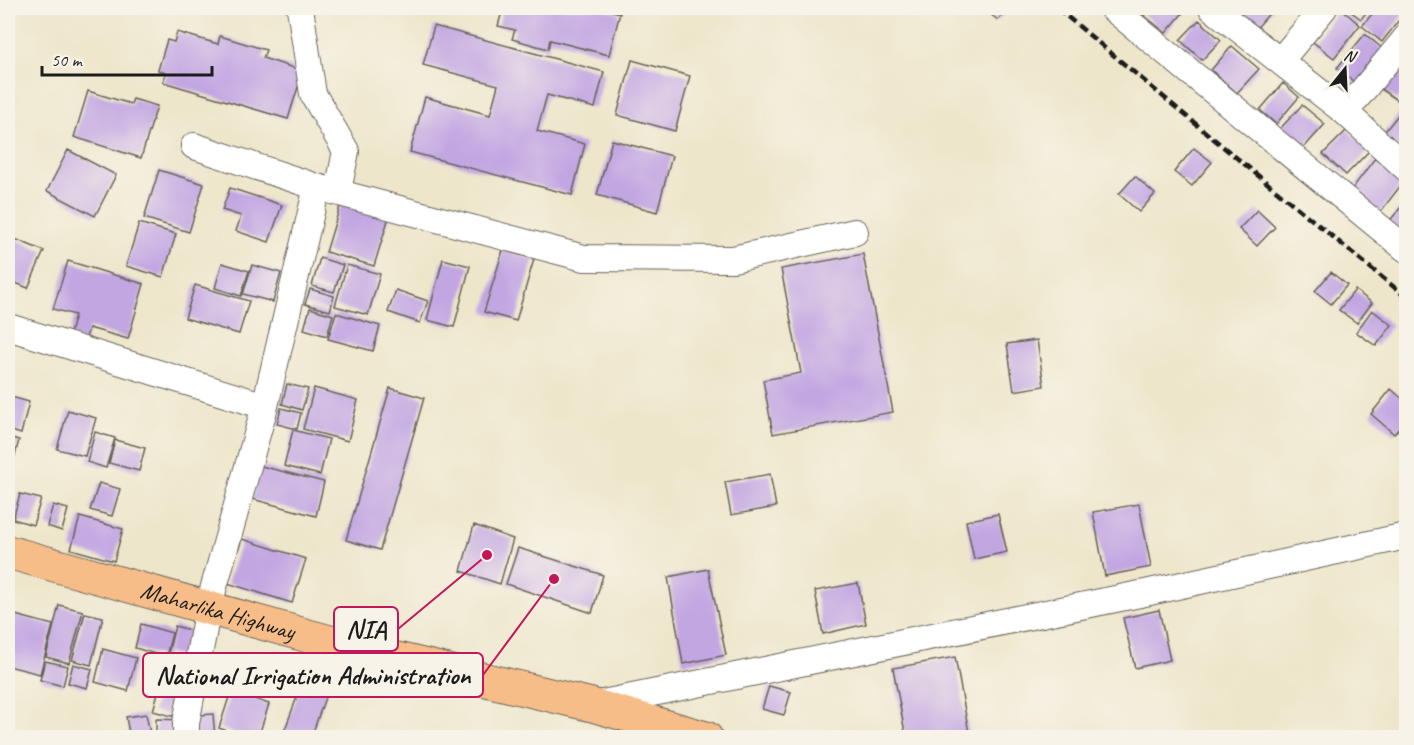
<svg xmlns="http://www.w3.org/2000/svg" width="1414" height="745" viewBox="0 0 1414 745" font-family="Caveat,sans-serif">
  <style>
    .building { fill: #c2a6e2 }
    .lines { fill: none; stroke-linecap: round; stroke-linejoin: round }
    .minor-casing { stroke: #666359; stroke-width: 28 }
    .highway-casing { stroke: #666359; stroke-width: 35 }
    .minor { stroke: #fff; stroke-width: 26 }
    .highway { stroke: #f7bd88; stroke-width: 33 }
    .rail { stroke: #1c1c1c; stroke-width: 4.5; stroke-dasharray: 9 4.5; stroke-linecap: butt }
    .labels { text-anchor: middle; stroke-width: 4.5; stroke-linejoin: round; paint-order: stroke }
    .street-label { font-size: 24px; fill: #1c1c1c; stroke: #f7f3e8 }
    .leader { fill: none; stroke: #c2185b; stroke-width: 2 }
    .callout-dot { fill: #c2185b; stroke: #f7f3e8; stroke-width: 2 }
    .callout { fill: #f7f3e8; stroke: #c2185b; stroke-width: 2 }
    .callout-label { font-size: 26px; text-anchor: middle; font-weight: bold; fill: #1c1c1c }
  </style>
  <rect width="100%" height="100%" fill="#f7f3e8"/>
  <filter id="ink" filterUnits="userSpaceOnUse"><feTurbulence type="fractalNoise" baseFrequency=".0167" numOctaves="2"/><feDisplacementMap in="SourceGraphic" scale="12" xChannelSelector="R" yChannelSelector="G"/><feConvolveMatrix kernelMatrix="1 2 1 2 8 2 1 2 1" color-interpolation-filters="sRGB"/></filter>
  <filter id="wash" filterUnits="userSpaceOnUse"><feTurbulence type="fractalNoise" baseFrequency=".008" numOctaves="4" result="noise"/><feDisplacementMap in="SourceGraphic" scale="24" xChannelSelector="R" yChannelSelector="G"/><feGaussianBlur stdDeviation="1.35" result="paint"/><feColorMatrix in="noise" values="0 0 0 0 0 0 0 0 0 0 0 0 0 0 0 0 0 1.4 0 .05"/><feComposite in="paint" operator="in"/></filter>
  <g filter="url(#wash)">
    <rect width="100%" height="100%" fill="#eee6cb"/>
    <g id="blocks">
      <path class="building" d="M503,8H601L620,13L609,55L550,40L548,49L512,39L515,30L498,26Z
        M982,8H1009L998,20Z
        M1144,8H1187L1166,33L1140,12Z
        M1227,8H1274L1254,31Z
        M1340,8L1360,25L1334,58L1313,42Z
        M1346,8H1370L1361,19Z
        M1377,8H1406V11L1382,42L1362,26Z
        M1199,20L1221,40L1202,60L1180,40Z
        M434,26L604,72L595,108L547,95L537,131L585,144L572,195L410,152L425,97L490,115L498,85L423,65Z
        M177,32L218,44L220,36L266,50L263,58L303,71L288,119L163,82L166,73L158,70L167,40L174,42Z
        M1365,34L1388,53L1360,87L1337,68Z
        M1232,46L1259,69L1237,93L1211,70Z
        M632,60L690,76L675,131L617,115Z
        M1398,66L1406,72V87L1397,100L1381,89Z
        M1283,83L1299,97L1276,124L1260,110Z
        M88,91L131,104L133,99L157,106L141,158L74,137Z
        M1302,105L1325,124L1301,151L1278,131Z
        M1401,111L1406,116V153L1382,135Z
        M1347,130L1369,151L1346,175L1323,154Z
        M612,140L672,156L657,212L597,195Z
        M1194,148L1212,162L1192,186L1174,172Z
        M68,150L116,175L95,216L47,191Z
        M1375,158L1405,180L1378,215L1349,193Z
        M159,170L204,184L189,232L144,218Z
        M1135,176L1155,194L1139,212L1119,194Z
        M230,188L282,205L269,242L236,231L241,216L222,210Z
        M1406,201V240L1387,224Z
        M341,203L389,217L374,266L326,252Z
        M1257,210L1275,227L1257,246L1239,229Z
        M139,223L176,234L163,277L126,266Z
        M15,239L44,251L28,288L8,280V258Z
        M503,250L534,259L516,321L484,312Z
        M863,254L893,412L773,434L763,380L801,373L781,269Z
        M320,258L343,265L334,292L312,286Z
        M443,259L470,266L454,327L427,320Z
        M68,261L144,284L128,339L89,328L85,342L69,337L75,315L53,309Z
        M222,263L249,271L241,296L215,288Z
        M252,265L281,273L273,302L243,294Z
        M347,265L380,274L368,315L335,306Z
        M1331,272L1347,285L1331,304L1315,291Z
        M195,285L249,301L239,334L185,318Z
        M310,289L334,296L330,311L305,304Z
        M396,290L428,301L420,323L388,312Z
        M1355,290L1372,303L1357,323L1339,310Z
        M310,308L333,315L327,336L304,329Z
        M1372,310L1392,325L1376,346L1356,332Z
        M336,313L380,326L373,351L328,339Z
        M1037,340L1044,386L1014,391L1007,344Z
        M287,384L308,389L302,410L282,404Z
        M314,388L358,400L348,441L303,429Z
        M390,388L424,398L380,550L346,540Z
        M1391,389L1406,402V420L1394,434L1371,414Z
        M8,396L29,402L21,434L8,430Z
        M281,408L301,413L297,429L277,424Z
        M68,410L96,418L85,456L57,449Z
        M293,430L329,439L320,475L284,466Z
        M95,432L115,438L106,468L87,462Z
        M8,437L19,440L14,459L8,457Z
        M115,440L145,448L139,471L109,463Z
        M8,460L13,462L8,479Z
        M261,466L324,482L316,516L252,499Z
        M770,474L776,507L731,515L725,482Z
        M99,483L120,489L112,516L90,510Z
        M20,494L41,499L33,525L13,519Z
        M1139,504L1151,567L1105,576L1093,512Z
        M53,505L68,509L62,531L47,526Z
        M998,514L1007,552L974,559L966,521Z
        M80,517L123,529L114,561L71,549Z
        M474,525L513,539L500,584L461,571Z
        M242,539L306,559L292,603L227,583Z
        M518,548L603,575L592,613L506,584Z
        M708,569L726,655L683,664L668,577Z
        M858,583L866,624L823,634L815,591Z
        M59,605L83,611L69,663L46,657Z
        M1159,610L1170,660L1135,668L1123,618Z
        M8,613L53,625L40,674L8,666Z
        M85,613L103,617L91,665L72,660Z
        M141,624L172,633L166,657L135,648Z
        M175,626L201,633L193,660L168,653Z
        M103,649L136,658L128,691L95,682Z
        M955,657L970,738H906L893,668Z
        M45,661L68,666L63,686L40,680Z
        M73,664L92,669L87,688L68,683Z
        M162,678L188,685L179,718L153,711Z
        M304,678L329,686L311,738H299L284,732Z
        M769,686L791,692L784,715L762,709Z
        M231,691L269,704L258,738H247L219,728Z
        M146,714L151,738H130L126,717Z
        M213,714L215,738H192L189,716Z
        M156,719L184,720L183,734L156,733Z"/>
    </g>
  </g>
  <g filter="url(#ink)">
    <use href="#blocks" fill-opacity="0" stroke="#666359" stroke-width="1.5"/>
    <g class="lines">
      <defs>
        <path id="minor" d="M300,8L313,94L346,151L338,191
          M1112,8L1406,249
          M1212,8L1345,112L1406,168
          M1280,61L1324,8
          M1345,112L1406,38
          M194,146L317,187L584,258L733,259L855,232
          M8,327L265,406
          M593,705L1145,593L1406,536
          M186,738V723L208,608L265,406L317,187"/>
        <g id="highway">
          <path id="s1" d="M8,552L355,649L592,705L706,738"/>
        </g>
      </defs>
      <use href="#minor" class="minor-casing"/>
      <use href="#highway" class="highway-casing"/>
      <use href="#minor" class="minor"/>
      <use href="#highway" class="highway"/>
      <path class="rail" d="M1057,8L1221,145L1406,297"/>
    </g>
  </g>
  <g class="labels">
    <g class="street-label">
      <text dy="8" stroke="none"><textPath href="#s1" startOffset="218">Maharlika Highway</textPath></text>
    </g>
  </g>
  <path class="leader" d="M487 555L398 629M554 579L483 675"/>
  <g class="callout-dot">
    <circle cx="487" cy="555" r="6"/>
    <circle cx="554" cy="579" r="6"/>
  </g>
  <g class="callout">
    <rect x="334" y="607" width="64" height="44" rx="6"/>
    <rect x="143" y="653" width="340" height="44" rx="6"/>
  </g>
  <g class="callout-label">
    <text x="366" y="638">NIA</text>
    <text x="313" y="684">National Irrigation Administration</text>
  </g>
  <rect width="1414" height="745" fill="none" stroke="#f7f3e8" stroke-width="30"/>
  <g transform="translate(1345 69) rotate(18)" stroke="#f7f3e8" stroke-width="4.5" paint-order="stroke">
  <path d="M0-4.5L10 22L0 15L-10 22Z" fill="#1c1c1c"/>
  <text y="-9" font-size="16" font-weight="bold" text-anchor="middle" fill="#1c1c1c">N</text>
  </g>
  <path d="M42 66v9h170v-9" fill="none" stroke="#1c1c1c" stroke-width="3"/>
  <text x="51" y="66" font-size="18" fill="#1c1c1c" stroke="#f7f3e8" stroke-width="4.5" paint-order="stroke">50 m</text>
</svg>
